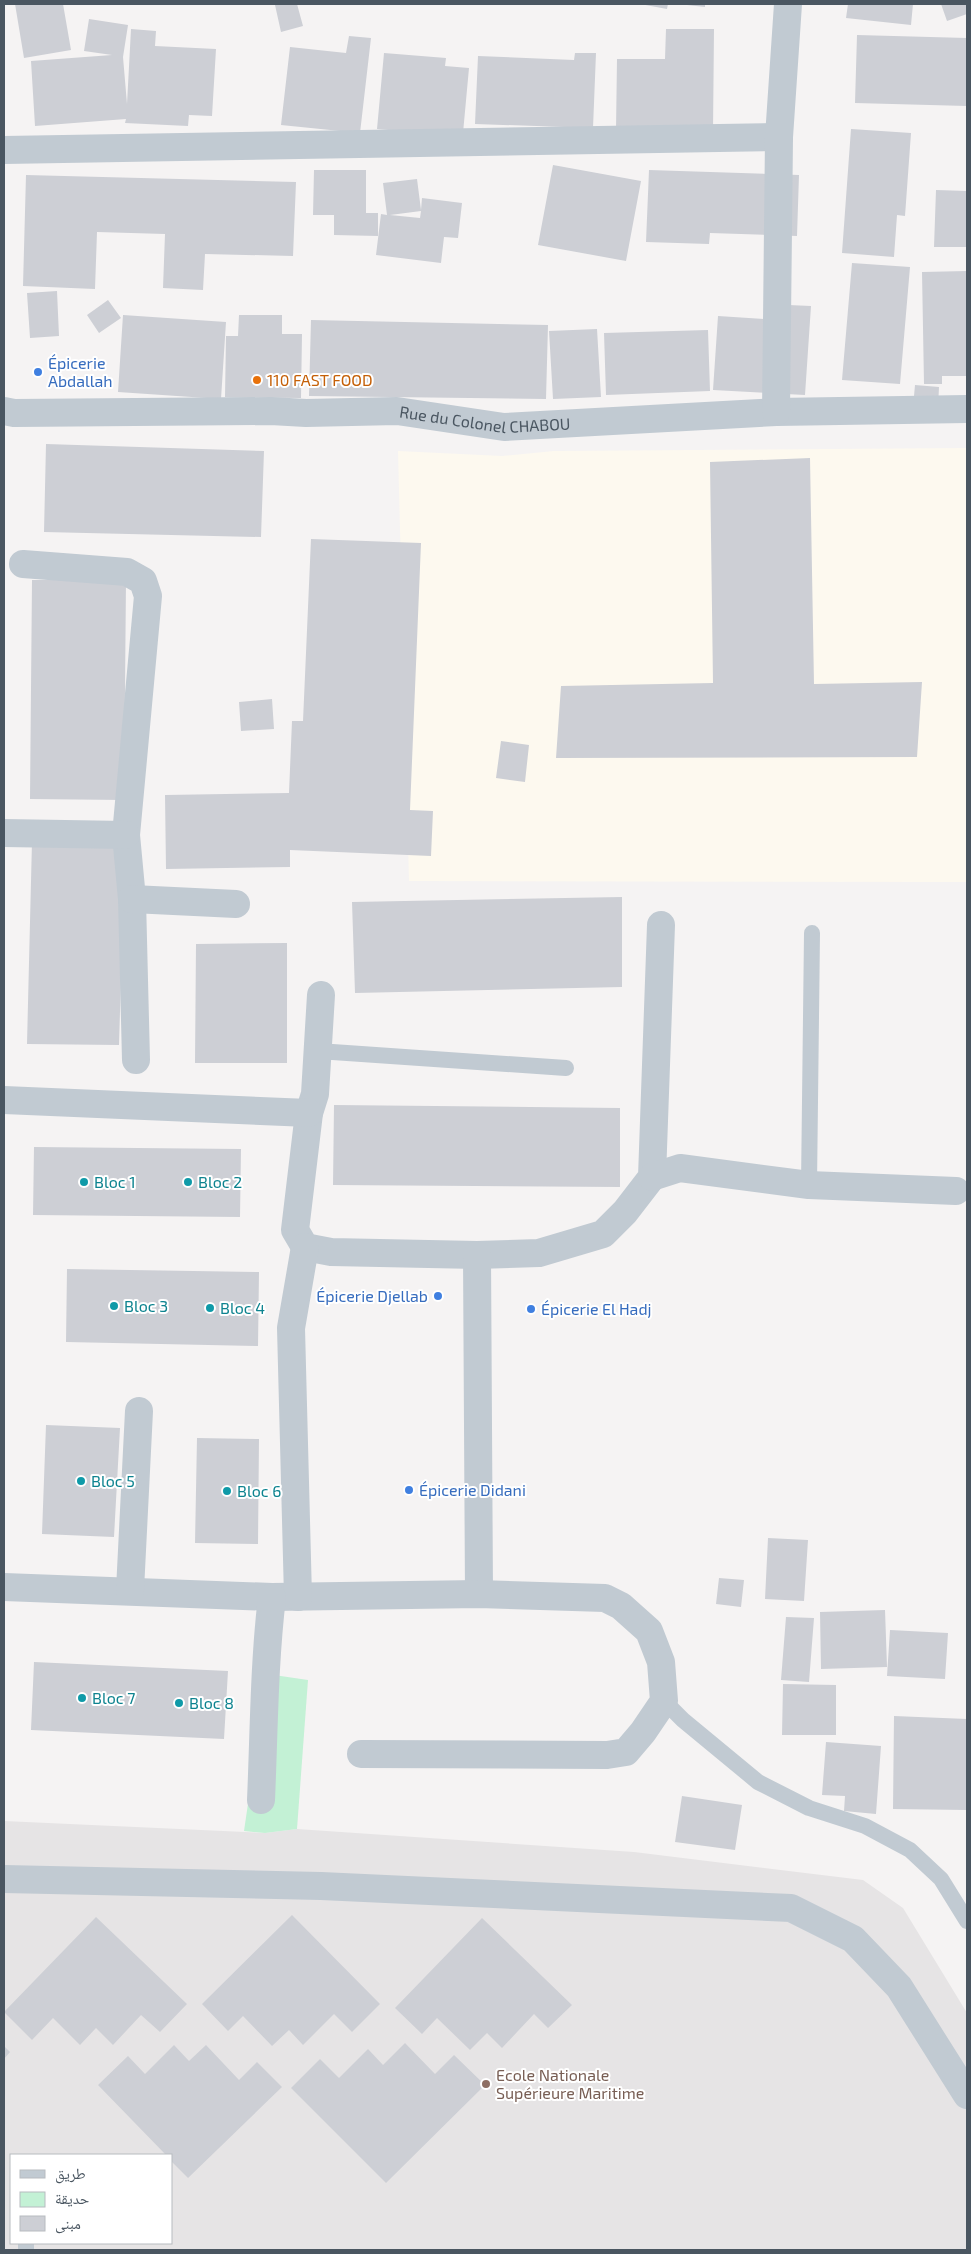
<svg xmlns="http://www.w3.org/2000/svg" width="971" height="2254" viewBox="0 0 971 2254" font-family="'Exo 2','Noto Naskh Arabic',sans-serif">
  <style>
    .commercial { fill: #fdf9ef }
    .education { fill: #e6e4e5; fill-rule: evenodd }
    .park { fill: #c3f1d5 }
    .building { fill: #cdcfd5; fill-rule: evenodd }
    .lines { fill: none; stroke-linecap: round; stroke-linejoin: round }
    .lane { stroke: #c1cad2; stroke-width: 16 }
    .street { stroke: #c1cad2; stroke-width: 28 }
    .shop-dot { fill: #3f7fe0; stroke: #fff; stroke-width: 2 }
    .food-dot { fill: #e8710a; stroke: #fff; stroke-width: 2 }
    .culture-dot { fill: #0f9aa8; stroke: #fff; stroke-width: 2 }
    .education-dot { fill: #8d6e63; stroke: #fff; stroke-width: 2 }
    .labels { text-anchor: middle; stroke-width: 4; stroke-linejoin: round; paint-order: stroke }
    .shop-label { font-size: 16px; fill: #366cbe; stroke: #fff; text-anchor: start }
    .food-label { font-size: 16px; fill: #c56008; stroke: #fff; text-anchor: start }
    .street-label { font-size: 16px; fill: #4a5661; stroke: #fff }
    .culture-label { font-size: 16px; fill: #0d838f; stroke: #fff; text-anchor: start }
    .education-label { font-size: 16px; fill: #785e54; stroke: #fff; text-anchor: start }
  </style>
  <rect width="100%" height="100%" fill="#f5f3f3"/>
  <path class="commercial" d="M967,448V882L409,881L398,451L502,456L554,451Z"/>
  <path class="education" d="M4,1821L265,1833L297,1829L634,1852L863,1880L903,1908L967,2013V2250H4ZM11,2155H171V2243H11Z"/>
  <path class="park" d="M267,1674L308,1680L297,1829L265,1833L244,1831Z"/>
  <path class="building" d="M15,4H63L71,50L24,58Z
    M281,4H297L303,26L281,32L275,5Z
    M640,4H668L667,9Z
    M678,4H705V7Z
    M848,4H913L911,25L846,18Z
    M941,4H967V14L947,21Z
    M89,19L128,25L123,57L127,104L131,29L156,31L155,46L216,49L212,116L189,115L188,126L125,123L126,119L35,126L31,61L112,55L84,51Z
    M666,29H714L713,131L616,130L617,59H665Z
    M857,35L967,38V106L855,103Z
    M349,36L371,38L360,133L281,125L290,47L346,53Z
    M384,53L446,58L445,66L469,68L463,133L437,134L377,129Z
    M575,53H596L593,128L475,124L478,56L574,60Z
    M851,129L911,133L905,216L897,215L894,257L842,253Z
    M553,165L641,181L626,261L538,245Z
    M314,170H366V213H378V236L334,235V215H313Z
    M649,170L799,175L797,236L710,233L709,244L646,242Z
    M26,175L296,182L293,256L205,254L203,290L163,288L165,234L97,232L95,289L23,286Z
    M417,179L421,210L422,198L462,203L458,238L444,237L441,263L376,255L381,214L387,215L383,183ZM421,211L420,218L390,215Z
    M936,190L967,191V247H934Z
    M852,263L910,267L900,384L842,380Z
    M967,271V376H942V384H924L922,272Z
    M57,291L59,336L30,338L27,293Z
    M108,300L121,318L99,333L87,315Z
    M766,304L811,306L805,395L713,390L718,316L765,319Z
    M123,315L226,322L221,399L118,392Z
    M239,315H282V334H302L301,398L225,397L226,336H238Z
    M311,320L548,325L546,399L309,396Z
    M597,329L601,397L553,399L549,331Z
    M708,330L710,391L606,395L604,333Z
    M915,385L939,387L938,408L913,407Z
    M46,444L264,451L261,537L44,532Z
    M810,458L814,684L922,682L917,757L556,758L561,686L713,683L710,462Z
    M311,539L421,543L410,810L433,811L431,856L290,850V867L166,869L165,795L289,793L292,721H303Z
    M32,580H126L124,800L30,799Z
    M272,699L274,729L241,731L239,702Z
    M501,741L529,745L525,782L496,778Z
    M32,841L125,843L119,1045L27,1044Z
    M622,897V987L355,993L352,902Z
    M287,943V1063H195L196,944Z
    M334,1105L620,1108V1187L333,1185Z
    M34,1147L241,1149L240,1217L33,1215Z
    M67,1269L259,1272L258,1346L66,1342Z
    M46,1425L120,1428L114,1537L42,1534Z
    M197,1438L259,1439L258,1544L195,1543Z
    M768,1538L808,1540L804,1601L765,1599Z
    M719,1578L744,1580L741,1607L716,1604Z
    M885,1610L887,1667L821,1669L820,1612Z
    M786,1617L814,1618L809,1682L781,1680Z
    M890,1630L948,1633L945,1679L887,1676Z
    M34,1662L228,1671L224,1739L31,1730Z
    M783,1684L836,1685V1735H782Z
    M894,1716L967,1719V1810L893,1809Z
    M826,1742L881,1746L876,1814L844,1811L845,1796L822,1795Z
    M682,1796L742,1805L735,1850L675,1842Z
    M292,1915L380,2004L352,2032L334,2014L303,2045L289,2030L272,2046L243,2016L228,2031L202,2004Z
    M96,1917L187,2004L160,2032L141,2015L113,2045L96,2028L80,2045L53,2018L32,2040L4,2012Z
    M482,1918L572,2005L548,2028L534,2014L502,2048L487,2033L470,2050L437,2018L422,2034L395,2008Z
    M405,2043L435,2074L454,2055L485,2085L386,2183L291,2088L320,2059L339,2078L368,2049L383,2065Z
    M174,2045L189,2061L206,2045L239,2080L257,2062L282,2087L188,2178L171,2161V2155H166L98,2085L128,2056L145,2074Z
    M4,2046L10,2052L4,2059Z"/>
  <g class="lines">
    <path class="lane" d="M318,1051L566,1068
      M809,1185L812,933
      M664,1701L683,1720L758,1782L809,1808L865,1826L910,1850L941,1879L967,1921
      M26,2243V2250"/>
    <g class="street">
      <path d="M4,150L779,137"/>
      <path id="s1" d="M4,411L14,413L271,411L306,413L397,411L504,427L776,412L967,409"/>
      <path d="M776,412L779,137L788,4"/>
      <path d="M23,564L127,572L143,581L148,596L126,835L132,899L136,1060"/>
      <path d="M4,833L126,835"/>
      <path d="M132,899L236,904"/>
      <path d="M321,995L315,1094L309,1113L295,1230L305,1247L331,1252L477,1255L539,1253L603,1234L625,1212L652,1177L661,925"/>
      <path d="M4,1100L309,1113"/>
      <path d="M652,1177L680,1168L809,1185L956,1191"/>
      <path d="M477,1255L479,1594"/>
      <path d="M4,1587L272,1597L479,1594L605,1598L621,1606L649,1631L661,1662L664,1701L643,1732L626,1752L607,1755L361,1754"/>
      <path d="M130,1590L139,1411"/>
      <path d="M298,1597L291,1328L305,1247"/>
      <path d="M261,1800C264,1732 264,1664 272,1597"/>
      <path d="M4,1879L321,1886L791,1908L853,1939L899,1987L967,2095"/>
    </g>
  </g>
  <g class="shop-dot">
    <circle cx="38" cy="372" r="5"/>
    <circle cx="438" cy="1296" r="5"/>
    <circle cx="531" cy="1309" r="5"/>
    <circle cx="409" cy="1490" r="5"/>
  </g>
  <circle class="food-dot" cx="257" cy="380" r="5"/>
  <g class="culture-dot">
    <circle cx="84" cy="1182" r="5"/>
    <circle cx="188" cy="1182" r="5"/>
    <circle cx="114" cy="1306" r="5"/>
    <circle cx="210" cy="1308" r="5"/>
    <circle cx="81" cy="1481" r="5"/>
    <circle cx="227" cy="1491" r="5"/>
    <circle cx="82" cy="1698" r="5"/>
    <circle cx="179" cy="1703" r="5"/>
  </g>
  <circle class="education-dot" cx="486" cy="2084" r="5"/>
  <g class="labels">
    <g class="shop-label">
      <text x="48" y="369">Épicerie<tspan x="48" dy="18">Abdallah</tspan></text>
      <text x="428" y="1302" text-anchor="end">Épicerie Djellab</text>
      <text x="541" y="1315">Épicerie El Hadj</text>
      <text x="419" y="1496">Épicerie Didani</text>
    </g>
    <g class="food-label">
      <text x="267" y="386">110 FAST FOOD</text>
    </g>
    <g class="street-label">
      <text dy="6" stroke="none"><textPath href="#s1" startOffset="482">Rue du Colonel CHABOU</textPath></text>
    </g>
    <g class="culture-label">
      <text x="94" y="1188">Bloc 1</text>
      <text x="198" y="1188">Bloc 2</text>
      <text x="124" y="1312">Bloc 3</text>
      <text x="220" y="1314">Bloc 4</text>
      <text x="91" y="1487">Bloc 5</text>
      <text x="237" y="1497">Bloc 6</text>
      <text x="92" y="1704">Bloc 7</text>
      <text x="189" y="1709">Bloc 8</text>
    </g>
    <g class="education-label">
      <text x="496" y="2081">Ecole Nationale<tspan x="496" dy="18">Supérieure Maritime</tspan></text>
    </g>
  </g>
  <rect width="971" height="2254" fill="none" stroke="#4a5661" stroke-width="10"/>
  <rect x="10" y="2154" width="162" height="90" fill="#ffffff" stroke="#b7bbc0"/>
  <rect x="20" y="2170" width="25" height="8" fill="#c1cad2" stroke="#b7bbc0"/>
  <text x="55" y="2179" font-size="15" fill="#4a5661">طريق</text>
  <rect x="20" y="2192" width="25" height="15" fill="#c3f1d5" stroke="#b7bbc0"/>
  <text x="55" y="2204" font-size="15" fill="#4a5661">حديقة</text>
  <rect x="20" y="2216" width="25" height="15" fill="#cdcfd5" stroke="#b7bbc0"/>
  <text x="55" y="2229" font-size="15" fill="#4a5661">مبنى</text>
</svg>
